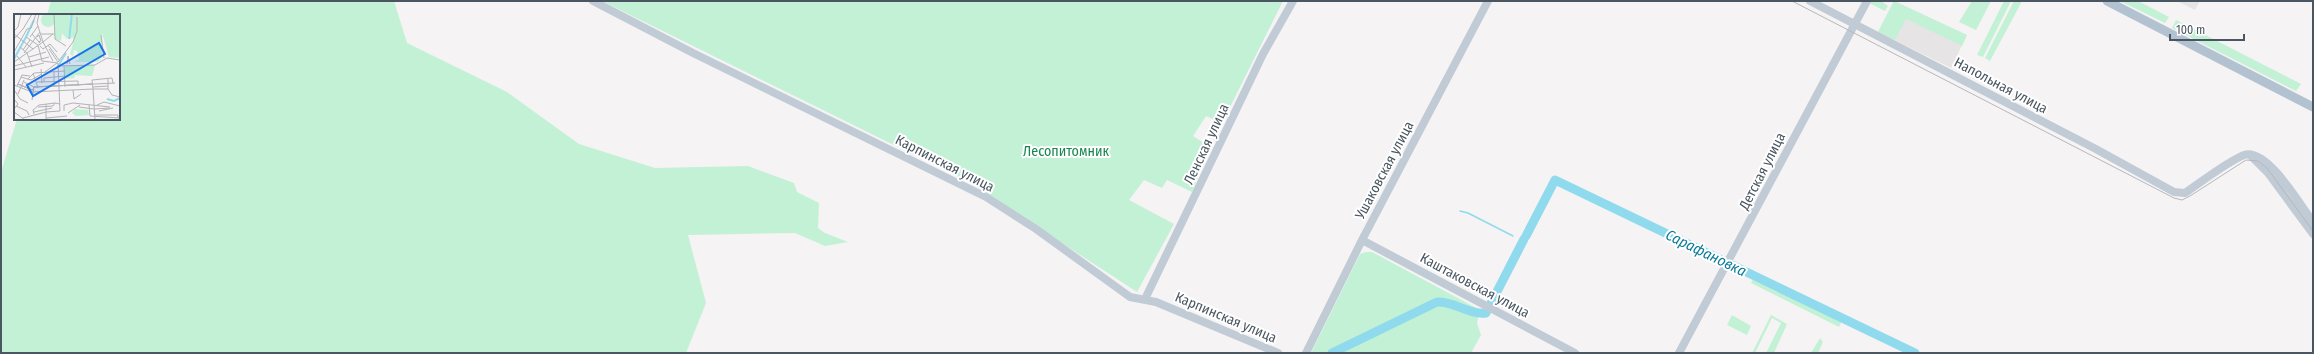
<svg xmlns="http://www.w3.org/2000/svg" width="2314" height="354" viewBox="0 0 2314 354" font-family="'Fira Sans Condensed',sans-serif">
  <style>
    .education { fill: #e6e4e5 }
    .green { fill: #c3f1d5 }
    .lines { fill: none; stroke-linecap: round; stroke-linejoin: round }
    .stream { stroke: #90daee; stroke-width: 1.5 }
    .river { stroke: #90daee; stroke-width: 9 }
    .secondary { stroke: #c1cbd6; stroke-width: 8 }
    .primary { stroke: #b3c2d1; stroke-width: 9 }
    .tram { stroke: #b5b8bd; stroke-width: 1 }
    .labels { text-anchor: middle; stroke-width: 4; stroke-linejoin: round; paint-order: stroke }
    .street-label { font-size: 14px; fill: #4a5661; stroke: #fff }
    .park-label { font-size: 14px; fill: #17864f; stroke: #fff }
    .water-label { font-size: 15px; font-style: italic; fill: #0c7c9b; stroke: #fff }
    .inset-river { fill: none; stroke: #90daee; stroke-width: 2 }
    .inset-road { fill: none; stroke: #b1b4b9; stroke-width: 1 }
    .view { fill: #1a73e8; fill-opacity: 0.15; stroke: #1a73e8; stroke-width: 2 }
    .inset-edge { fill: none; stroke: #4a5661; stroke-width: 2 }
  </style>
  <rect width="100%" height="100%" fill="#f5f3f3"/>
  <path class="education" d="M1894,1L1967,35L1951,68L1878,32Z
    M2177,1H2200L2195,10Z"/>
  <path class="green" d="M51,1H394L407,43L507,92L579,144L655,168L748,166L794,183L797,192L819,203L818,228L825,233L848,242L825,246L795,233L688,235L706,303L686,353H1V172L17,119H119V15H47Z
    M602,1H1283L1222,123L1206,116L1193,136L1210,147L1192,192L1167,180L1162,188L1144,180L1129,200L1174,224L1137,292L967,181Z
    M1870,1H1881L1888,6L1885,11L1869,3Z
    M1894,1L1967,35L1962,46L1906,19L1895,40L1878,32Z
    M1972,1H1991L1976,30L1959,22Z
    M2004,1H2011L1983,57L1977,55Z
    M2014,1H2021V3L1990,61L1985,58Z
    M2120,1H2138L2169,17L2165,23Z
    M2176,20L2301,84L2296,91L2172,28Z
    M1366,252H1372L1480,310L1477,323L1481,335L1471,353H1311L1360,254Z
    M1754,277L1843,319L1839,327L1751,283Z
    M1732,315L1751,326L1747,335L1727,325Z
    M1771,315L1787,324L1774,353H1766L1781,323L1772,318L1755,353H1752Z
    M1820,338L1823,342L1818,353H1811Z"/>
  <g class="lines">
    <path class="stream" d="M1460,211L1468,213L1513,236"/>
    <path class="river" d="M1526,236L1555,180L1915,353
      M1332,353L1437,302C1454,301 1469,315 1486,313L1524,239"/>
    <path class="secondary" d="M593,1L693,53L986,197L1036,229L1130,297L1156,302L1278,353
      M1810,1L2094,148L2174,192L2185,193C2201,182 2227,162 2244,155C2267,147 2301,206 2313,222
      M2250,155L2268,173L2313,234
      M1362,240L1575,353
      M1145,299L1263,54L1293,1
      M1306,353L1362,240L1488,1
      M1679,353L1867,1"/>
    <path class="primary" d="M2107,1L2313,107"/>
    <path class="tram" d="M1792,1L2174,198L2182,200L2190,196L2246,160L2258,161L2267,168L2313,231"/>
  </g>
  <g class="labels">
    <g class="street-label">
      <text transform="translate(2001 85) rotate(28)" y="5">Напольная улица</text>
      <text transform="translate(1206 144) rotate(-65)" y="5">Ленская улица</text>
      <text transform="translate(945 163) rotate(27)" y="5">Карпинская улица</text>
      <text transform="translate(1384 170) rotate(-62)" y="5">Ушаковская улица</text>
      <text transform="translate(1762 171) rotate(-63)" y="5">Детская улица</text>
      <text transform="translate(1475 285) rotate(28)" y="5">Каштаковская улица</text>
      <text transform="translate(1226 317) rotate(23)" y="5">Карпинская улица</text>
    </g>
    <g class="park-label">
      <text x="1066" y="156">Лесопитомник</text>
    </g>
    <g class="water-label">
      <text transform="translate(1706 253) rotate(26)" y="5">Сарафановка</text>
    </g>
  </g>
  <g transform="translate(14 14)">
    <rect width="106" height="106" fill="#f5f3f3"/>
    <path d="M27 6a7 7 0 1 1 14 0a7 7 0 1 1-14 0ZM40,0H58L54,23L53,25L48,19L47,27L41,25ZM59,0H106V44L95,43L88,19V44L83,48H60L65,45L63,37L60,36L59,42L56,40L60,26L59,23L56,25V19ZM81,51L78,62L61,61L60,64L51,65V52ZM61,95L74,96L75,101L62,102L58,99Z" fill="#c3f1d5"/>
    <path class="inset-river" d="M12,23L20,6M55,25L58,0M0,45L12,23M44,52L52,39M93,85L100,87L106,84"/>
    <path class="inset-road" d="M25,0L23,9L29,28L39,20M40,0L41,25L52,32M9,15L18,0M0,17L4,13L7,0M0,20L19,35M18,20L26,29M27,20H40M87,21L90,44M12,23L24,31M16,23L24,12M23,23L25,21L27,27L24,28M0,25L9,15M24,31L28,47L44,49L46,97L32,98V106M34,31L45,46M26,32L29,35L36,30L43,38M6,33L13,39L18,53M35,35L44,48M9,36L16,26M0,38L13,15L17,14L22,0M10,39L26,18M3,42L12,53M15,43L32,38M0,48L29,28L39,47M44,48L59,28L63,17V3M53,50L54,42L56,50M0,52L35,43M44,52L81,51L93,44L106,46M50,52L51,73M27,55L28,69M0,56L30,49M40,57V73M31,58L43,49M19,59L24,74M7,63L17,66L28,60M14,65L20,59L51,57M94,65V75L98,81L106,83M78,66L98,64L99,69M78,66L79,75H94M10,68L20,73L18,86M23,68L64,67V72M30,68V64L51,62M4,70L18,76M4,70L3,71L4,70L18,76L19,75L20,73L78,70L20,73L19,76H18ZM0,71L18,78L79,75L81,106M3,72L8,61L16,62M79,73L94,72M19,76L20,73L101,69M59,76L60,85L67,80M1,77L6,85L14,89M4,80L10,66M0,85L4,90L0,95M75,91L76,102L106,104M83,91L90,88L106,92M2,92L13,97L15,101M24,93L39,92L41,89L46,90M65,93L80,95L96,94M50,97V91L59,89L96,93M85,97L99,94M0,98L11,106M20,98L38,94M54,99L66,91M20,100L19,96L25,91L41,89M80,101H104V104M9,104L32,98V90M32,104L53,102"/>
    <path class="view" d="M85,29L91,40L19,82L13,71Z"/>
    <rect width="106" height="106" class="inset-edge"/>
  </g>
  <rect width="2314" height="354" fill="none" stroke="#4a5661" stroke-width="4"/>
  <path d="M2170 34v6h74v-6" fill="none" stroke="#4a5661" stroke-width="2"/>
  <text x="2176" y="34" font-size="12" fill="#4a5661" stroke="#ffffff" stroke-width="3" paint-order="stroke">100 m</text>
</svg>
